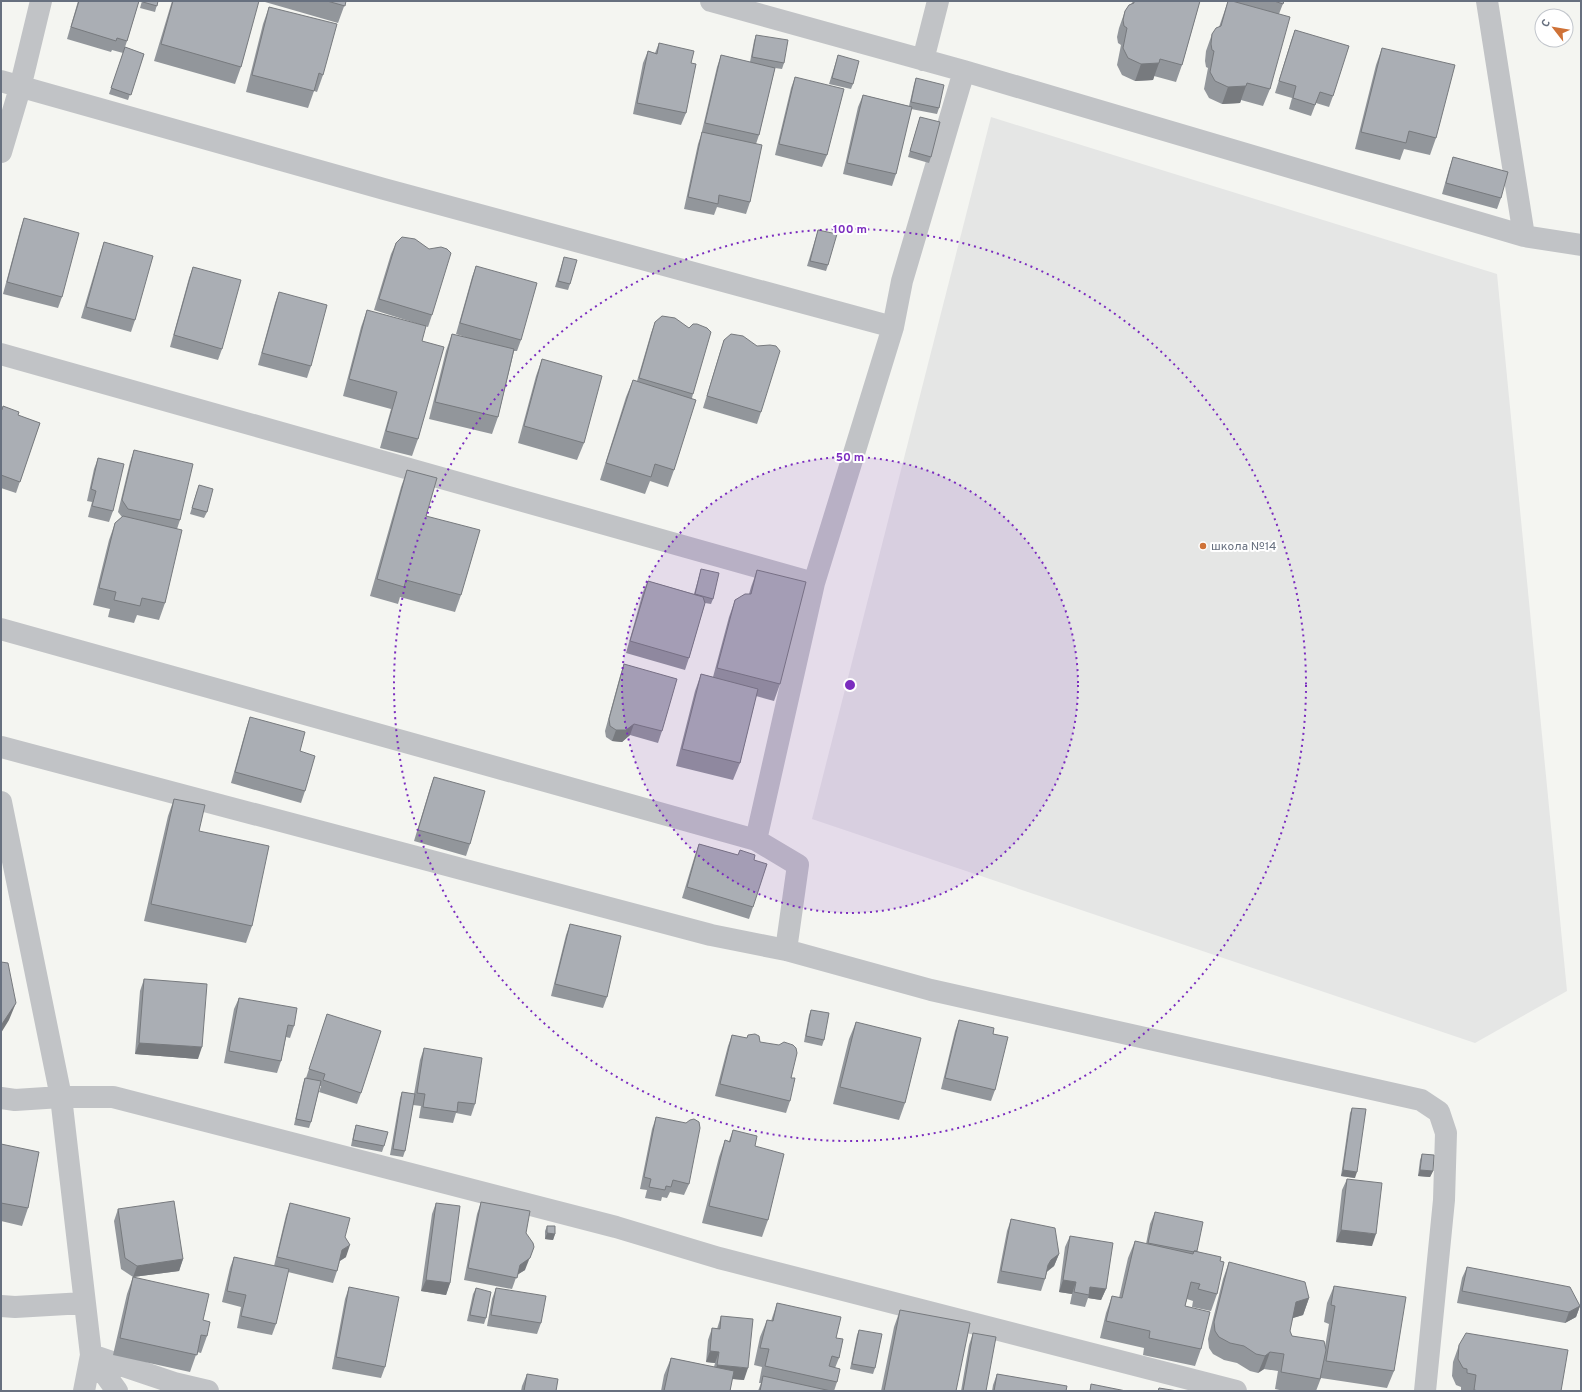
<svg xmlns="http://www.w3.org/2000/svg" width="1582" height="1392" viewBox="0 0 1582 1392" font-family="Overpass,sans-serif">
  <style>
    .built { fill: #e5e6e5 }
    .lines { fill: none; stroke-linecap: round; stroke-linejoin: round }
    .minor { stroke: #c1c3c6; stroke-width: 22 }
    .wall { fill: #92969b }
    .shaded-wall { fill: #777a7e }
    .building { fill: #aaaeb4; stroke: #777a7e }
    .ring { fill: none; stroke: #7b2cbf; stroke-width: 2; stroke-dasharray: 2 4 }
    .poi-dot { fill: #cf7237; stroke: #fff; stroke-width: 1.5 }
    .labels { text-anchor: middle; stroke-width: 4; stroke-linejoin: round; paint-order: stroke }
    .poi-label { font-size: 12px; fill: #67707f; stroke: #fff; text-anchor: start }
    .centre { fill: #7b2cbf; stroke: #fff; stroke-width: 2 }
    .ring-label { font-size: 12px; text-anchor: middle; font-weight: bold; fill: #7b2cbf; stroke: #fff; stroke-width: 4; stroke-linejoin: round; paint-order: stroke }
  </style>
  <rect width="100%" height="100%" fill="#f4f5f1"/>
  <path class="built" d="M991,117L1497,274L1567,991L1475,1043L812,819Z"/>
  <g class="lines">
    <path class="minor" d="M711,1L964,71L1524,236L1581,245
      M1487,1L1524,236
      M923,60L938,1
      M1,81L384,189L893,327
      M1,152L20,88L41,1
      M1,354L814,583
      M1,629L756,840
      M1,747L711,935L786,950L931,990L1421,1100L1439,1112L1446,1133L1444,1200L1425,1391
      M1,802L61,1097L91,1355L84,1391
      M786,950L798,865L756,840L814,583L893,327L902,281L964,71
      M1,1098L15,1100L61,1097H113L616,1227L719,1258L1236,1391
      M1,1306L15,1307L84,1303
      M91,1355L174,1383L208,1391
      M91,1355L117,1391"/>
  </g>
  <path class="wall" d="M78,1H139L127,41L123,53L112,50L111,52L67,39Z
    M142,1H158L155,12L140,8Z
    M172,1H258L241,67L235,84L154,61Z
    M266,1H346L338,23L265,2Z
    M1133,1H1200L1182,65L1176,82L1154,76L1153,80L1135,81L1122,75L1117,65L1121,45L1118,43L1117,37L1119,28L1125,11L1132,3Z
    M1228,1H1284L1279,14L1270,89L1263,106L1241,100L1240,103L1222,104L1209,98L1204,89L1208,68L1206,67L1205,61L1206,51L1212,34L1219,27Z
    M269,7L323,75L317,92L314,91L308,108L246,92L263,24Z
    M1295,30L1333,96L1329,107L1316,103L1311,116L1289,109L1292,98L1275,93L1291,41Z
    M756,35L784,63L782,69L775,68L759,135L756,144L750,202L746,214L717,207L714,215L684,209L698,144L701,135L717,67L721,55L750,62L754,41Z
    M659,43L691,63L686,113L681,125L633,114L643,63L648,51L655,53Z
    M125,47L144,54L128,100L109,94Z
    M1382,48L1436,138L1430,155L1404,149L1400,160L1355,149L1376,65Z
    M838,55L853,84L851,89L829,84Z
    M795,77L827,155L822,167L775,155L791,88Z
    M916,78L939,108L937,114L911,109L896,174L892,186L843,174L858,107L863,95L909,106L914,84Z
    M920,117L931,157L929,163L908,157Z
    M1453,157L1501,198L1497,209L1442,194L1449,169Z
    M24,218L62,297L58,308L3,294L20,230Z
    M818,230L828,265L826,271L807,266Z
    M104,242L135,320L131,332L81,318L100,254Z
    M396,243L432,315L428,327L374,310L391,254Z
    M564,257L570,284L568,290L555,287Z
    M476,266L521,340L517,351H514L498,417L492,434L429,419L446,351L452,334L468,338L456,334L472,277Z
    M193,267L222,349L218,360L170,347L189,278Z
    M279,292L311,366L307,378L258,365L275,303Z
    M367,310L422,341L418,439L412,456L380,448L391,409L343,396L361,327Z
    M655,322L693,394L674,470L668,487L650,481L645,494L600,480L626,397L633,380L637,381L651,333Z
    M724,340L761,412L757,424L703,408L720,352Z
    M542,359L584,443L577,460L518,443L536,376Z
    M1,410L40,423L16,493L1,488Z
    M134,450L180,520L177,529L165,603L159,620L137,615L134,623L108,617L110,609L93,605L109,540L115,523L122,517L118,512L130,462Z
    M98,458L113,511L109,522L88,517L92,502L87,501L94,469Z
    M407,470L461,595L455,612L400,597L398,604L370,596L401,487Z
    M197,491L207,512L204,518L190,514Z
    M701,569L713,599L711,604L705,603L689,658L685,670L626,653L643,592L648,581L694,594Z
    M757,570L780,684L774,701L756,696L740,763L733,780L676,766L695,691L701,674L713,677L729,617L735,600L749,594L751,587Z
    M624,664L662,731L658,743L630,735L622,742L612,741L606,737L605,731L620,676Z
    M250,717L300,751L305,791L301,803L231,783L246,729Z
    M434,777L470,844L466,856L414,841L430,788Z
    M174,799L199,831L252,926L246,943L144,921L168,816Z
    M699,844L754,860L753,907L749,919L682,898L695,855Z
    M570,924L607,997L603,1008L551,996L566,935Z
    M144,979L198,1059L135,1054L140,991Z
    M239,998L294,1026L290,1038L286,1037L281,1061L277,1073L224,1063L234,1009Z
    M811,1010L824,1040L822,1046L804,1042L809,1015Z
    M327,1014L361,1093L357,1104L319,1092L321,1086H320L311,1122L309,1128L294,1125L303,1084L305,1078H306Z
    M959,1020L993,1034L995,1090L991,1101L941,1089L955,1031Z
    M856,1022L905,1103L899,1120L833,1104L849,1039Z
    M732,1035L760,1042L791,1078L790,1101L786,1113L715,1096L728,1046Z
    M424,1048L475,1104L471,1116L456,1113L453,1123L419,1118L421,1106L413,1105L405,1151L403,1157L390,1155L400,1098L402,1092L414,1094L420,1060Z
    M1352,1108L1355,1178L1341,1176L1350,1113Z
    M656,1117L689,1184L684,1195L670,1192L667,1198L662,1197L661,1201L645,1198L647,1190L640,1189L652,1129Z
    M356,1125L384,1146L382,1152L351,1146L354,1131Z
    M733,1130L755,1146L768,1220L762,1237L702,1223L719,1157L725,1140L729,1141Z
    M1,1144L28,1208L22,1226L1,1221Z
    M1422,1154L1433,1171L1430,1177L1418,1176L1420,1160Z
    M1347,1179L1372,1246L1336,1242L1342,1190Z
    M481,1202L526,1233L525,1270L517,1275L512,1289L464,1280L477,1214Z
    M290,1203L345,1237L346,1257L340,1261L337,1271L333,1283L288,1272L276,1324L272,1335L237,1328L241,1307L222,1302L230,1268L234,1257L274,1266L286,1215Z
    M436,1203L450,1283L446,1295L421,1291L432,1214Z
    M118,1209L183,1259L179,1271L133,1277L121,1269L114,1221Z
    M1155,1212L1197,1251L1220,1261L1217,1294L1211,1311L1192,1307L1193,1301L1187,1299L1185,1306L1201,1349L1195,1366L1143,1355L1144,1348L1100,1338L1106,1313L1112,1296L1119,1298L1128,1258L1135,1241L1146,1244L1150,1224Z
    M1011,1219L1059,1254L1054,1266L1047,1272L1045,1279L1041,1291L997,1283L1007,1231Z
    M547,1226L555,1234L553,1240L545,1239V1231Z
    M1070,1236L1106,1289L1101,1300L1088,1298L1085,1307L1070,1304L1072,1294L1059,1292L1065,1247Z
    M1229,1262L1309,1298L1303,1315L1292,1318L1290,1331L1292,1336L1325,1347L1329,1324L1324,1322L1327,1303L1334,1286L1394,1371L1387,1388L1321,1378L1316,1391H1284L1275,1389L1278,1371L1264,1369L1258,1373L1250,1371L1237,1363L1224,1360L1213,1354L1209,1348L1208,1339L1223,1279Z
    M1467,1267L1580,1306L1576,1317L1565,1323L1457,1303L1462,1278Z
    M133,1277L203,1320L207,1336L201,1353L197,1352L190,1372L113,1355L127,1294Z
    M349,1287L385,1367L381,1378L332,1369L345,1299Z
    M476,1288L486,1318L484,1324L467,1321L473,1294Z
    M496,1288L541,1323L537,1334L487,1326L492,1299Z
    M777,1303L836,1338L839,1358L835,1368L837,1382L834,1391H758L761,1383H759L762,1367L754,1365L760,1337L767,1320L771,1321Z
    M900,1310L956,1391H881L894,1327Z
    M721,1316L744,1380L732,1379L730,1391H661L664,1375L671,1358L714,1367L715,1363L706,1362L708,1340L712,1328L717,1329Z
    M859,1330L875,1368L873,1374L850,1369L857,1335Z
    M973,1333L986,1391H961L969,1345Z
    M1459,1345L1561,1391H1466L1461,1390V1387L1456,1385L1452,1376L1453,1362Z
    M527,1374L556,1391H521L522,1386Z
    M997,1374L1066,1391H992L993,1385Z"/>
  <path class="shaded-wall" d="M1159,63L1153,80L1135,81L1141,64Z
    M1246,86L1240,103L1222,104L1228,87Z
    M634,724L630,735L622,742L612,741L616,730Z
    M16,1003L9,1020L1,1033V1023Z
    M139,1043L202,1047L198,1059L135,1054Z
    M1343,1170L1357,1172L1355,1178L1341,1176Z
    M1420,1170L1433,1171L1430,1177L1418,1176Z
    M1341,1230L1376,1234L1372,1246L1336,1242Z
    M547,1233L555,1234L553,1240L545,1239Z
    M350,1245L346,1257L338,1262L342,1250Z
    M534,1247L525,1270L515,1276L520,1265Z
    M1059,1254L1054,1266L1046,1272L1048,1265L1051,1260Z
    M183,1259L179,1271L133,1277L137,1266Z
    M426,1280L450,1283L446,1295L421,1291Z
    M1063,1280L1076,1282L1072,1294L1059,1292Z
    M1090,1287L1106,1289L1101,1300L1088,1298L1089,1295Z
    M1309,1298L1303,1315L1290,1319L1296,1302Z
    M1580,1306L1576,1317L1565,1323L1569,1312Z
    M710,1351L719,1352L715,1363L706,1362Z
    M1270,1352L1264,1369L1258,1373L1265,1356Z
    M717,1365L748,1368L744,1380L713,1377Z"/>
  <path class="building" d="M79,1H139L127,41L117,38L116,41L71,27Z
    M143,1H158L157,6L143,2Z
    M173,1H259L241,67L161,44Z
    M327,1H346L345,6Z
    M1134,1H1200L1182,65L1160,59L1159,63L1141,64L1128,58L1123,48L1127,28L1124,26L1123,20L1125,11L1129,5L1134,3Z
    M1228,1H1232L1290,17L1270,89L1247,83L1246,86L1228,87L1215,81L1210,72L1214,51L1212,50L1211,44L1212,34L1216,28L1221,26Z
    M1274,1H1284L1283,4Z
    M269,7L337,24L323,75L319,73L314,91L252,75Z
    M1295,30L1349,46L1333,96L1320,92L1315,105L1293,98L1296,86L1279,81Z
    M756,35L788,40L784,63L752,57Z
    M659,43L694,51L691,63L696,64L686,113L637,103L648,51L657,54Z
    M125,47L144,54L131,95L111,88Z
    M1382,48L1455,65L1436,138L1409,131L1406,143L1361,132Z
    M721,55L775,68L759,135L705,123Z
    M838,55L859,61L853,84L832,78Z
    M795,77L844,89L827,155L779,144Z
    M916,78L944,85L939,108L911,102Z
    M863,95L912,107L896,174L847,163Z
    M920,117L940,122L931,157L910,151Z
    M702,132L762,145L750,202L719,195L718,204L688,197Z
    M1453,157L1508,172L1501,198L1446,183Z
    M24,218L79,233L62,297L7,282Z
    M818,230L837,234L828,265L810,261Z
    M402,237L415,239L429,249L441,247L447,249L451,253L432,315L379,299L396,243Z
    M104,242L153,256L135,320L86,307Z
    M564,257L577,260L570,284L558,281Z
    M476,266L537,283L521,340L460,323Z
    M193,267L241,280L222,349L174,335Z
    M279,292L327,305L311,366L262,353Z
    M367,310L426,326L422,341L444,347L418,439L386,431L397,392L349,379Z
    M662,316L675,318L689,328L693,324H697L707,328L711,332L693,394L639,378L655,322Z
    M452,334L514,349L498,417L435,402Z
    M731,334L743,336L757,346L770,345L776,346L780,351L761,412L707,396L724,340Z
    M542,359L602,376L584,443L524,426Z
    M633,380L696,400L674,470L655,464L651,477L606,463Z
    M3,406L19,412L18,415L40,423L20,482L1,475V410H2Z
    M134,450L193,464L180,520L128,509L122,500Z
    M98,458L124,464L113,511L92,506L96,491L91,489Z
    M407,470L437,478L426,516L480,530L461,595L406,580L404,587L377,579Z
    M199,485L213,489L207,512L192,508Z
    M123,516L182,530L165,603L142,598L140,606L114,600L116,592L99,588L115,523Z
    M701,569L719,573L713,599L695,594Z
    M757,570L806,582L780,684L717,668L735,600L745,594H751Z
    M648,581L703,597L705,603L689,658L630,641Z
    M624,664L677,679L662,731L634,724L626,730H616L610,726L609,719Z
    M701,674L758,689L740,763L682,749Z
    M250,717L305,732L300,751L315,756L305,791L235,772Z
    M434,777L485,791L470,844L418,830Z
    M174,799L205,805L199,831L269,846L252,926L151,904Z
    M699,844L738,855L740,850L755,855L754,860L767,864L753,907L687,887Z
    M570,924L621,936L607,997L555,984Z
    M1,962L8,963L16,1003L2,1024L1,1023Z
    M144,979L207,984L202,1047L139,1043Z
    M239,998L297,1008L294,1026L288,1025L281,1061L229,1051Z
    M811,1010L829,1013L824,1040L806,1036Z
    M327,1014L381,1031L361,1093L323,1080L325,1074L309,1069Z
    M959,1020L994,1028L993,1034L1008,1037L995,1090L945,1078Z
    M856,1022L921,1038L905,1103L840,1087Z
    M755,1034L759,1036L760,1042L779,1045L784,1042L793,1045L796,1048L797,1053L791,1078H795L790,1101L720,1084L732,1035L747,1038L748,1035Z
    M424,1048L482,1058L475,1104L458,1102L457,1112L423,1107L425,1094L417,1093Z
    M305,1078L321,1081L311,1122L296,1119Z
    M402,1092L415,1094L405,1151L393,1149Z
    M1352,1108L1366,1109L1357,1172L1343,1170Z
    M656,1117L686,1123L690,1120L694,1119L699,1122L700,1128L689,1184L673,1180L671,1187L666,1186L665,1190L649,1187L651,1179L644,1177Z
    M356,1125L388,1132L384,1146L353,1140Z
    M733,1130L757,1136L755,1146L784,1154L768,1220L709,1206L725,1140L730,1142Z
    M1,1144L39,1152L28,1208L1,1203Z
    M1422,1154L1434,1155L1433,1171L1420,1170Z
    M1347,1179L1382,1183L1376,1234L1341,1230Z
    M174,1201L183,1259L137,1266L125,1258L118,1209Z
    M481,1202L530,1211L526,1233L533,1243L534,1247L530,1258L520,1265L517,1278L468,1268Z
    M290,1203L350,1218L345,1237L350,1245L342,1250L337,1271L277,1257Z
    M436,1203L460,1206L450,1283L426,1280Z
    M1155,1212L1203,1222L1197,1251H1194V1252L1148,1243Z
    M1011,1219L1055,1228L1059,1254L1051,1260L1048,1265L1045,1279L1001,1271Z
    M547,1226H555V1234L547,1233Z
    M1070,1236L1113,1243L1106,1289L1090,1287L1089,1295L1074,1292L1076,1282L1063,1280Z
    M1135,1241L1193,1254L1194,1251L1221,1257L1220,1261L1224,1262L1217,1294L1198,1289L1200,1284L1191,1282L1185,1306L1210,1312L1201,1349L1149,1338L1150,1331L1106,1321L1112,1296L1122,1298Z
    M234,1257L289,1269L276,1324L241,1316L246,1295L227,1291Z
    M1229,1262L1305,1282L1309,1298L1296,1302L1290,1331L1292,1336L1324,1341L1326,1350L1320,1379L1281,1372L1284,1354L1270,1352L1265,1356L1256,1354L1244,1346L1230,1343L1219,1337L1215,1331L1214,1322Z
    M1467,1267L1570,1287L1580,1306L1569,1312L1462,1291Z
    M133,1277L209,1294L203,1320L210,1322L207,1336L201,1335L197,1355L120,1338Z
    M1334,1286L1406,1297L1394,1371L1326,1361L1335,1306L1331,1305Z
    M349,1287L399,1297L385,1367L336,1357Z
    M476,1288L491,1292L486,1318L470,1315Z
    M496,1288L546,1296L541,1323L491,1315Z
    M777,1303L841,1317L836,1338L843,1339L839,1358L832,1356L829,1366L840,1369L837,1382L765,1366L769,1349L760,1348L767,1320L773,1321Z
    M900,1310L970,1323L956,1391H884Z
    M721,1316L753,1319L748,1368L717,1365L719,1352L710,1351L712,1328L720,1329Z
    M859,1330L882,1334L875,1368L852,1364Z
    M973,1333L996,1337L986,1391H963Z
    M1466,1333L1568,1350L1561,1391H1479L1474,1390L1476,1375L1467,1373V1369L1463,1368L1458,1359L1459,1345Z
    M671,1358L734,1371L730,1391H664Z
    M527,1374L558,1379L556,1391H524Z
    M997,1374L1067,1386L1066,1391H994Z
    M763,1376L831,1391H760Z
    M1091,1384L1126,1391H1090Z
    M1159,1388L1178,1391H1158Z"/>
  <circle cx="850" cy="685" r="228" fill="#7b2cbf" fill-opacity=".12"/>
  <g class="ring">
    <circle cx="850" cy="685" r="228"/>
    <circle cx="850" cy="685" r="456"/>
  </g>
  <circle class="poi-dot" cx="1203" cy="546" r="4"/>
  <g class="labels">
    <g class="poi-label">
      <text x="1211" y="550">школа №14</text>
    </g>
  </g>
  <circle cx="850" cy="685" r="6" class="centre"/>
  <g class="ring-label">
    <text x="850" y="233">100 m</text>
    <text x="850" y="461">50 m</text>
  </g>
  <rect width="1582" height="1392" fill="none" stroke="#67707f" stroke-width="4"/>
  <g transform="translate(1554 28) rotate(301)"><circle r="19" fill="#ffffff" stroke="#c2c6cc"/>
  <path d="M0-3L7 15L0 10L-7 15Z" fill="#cf7237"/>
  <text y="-6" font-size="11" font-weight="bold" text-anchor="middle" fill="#67707f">С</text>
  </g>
</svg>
